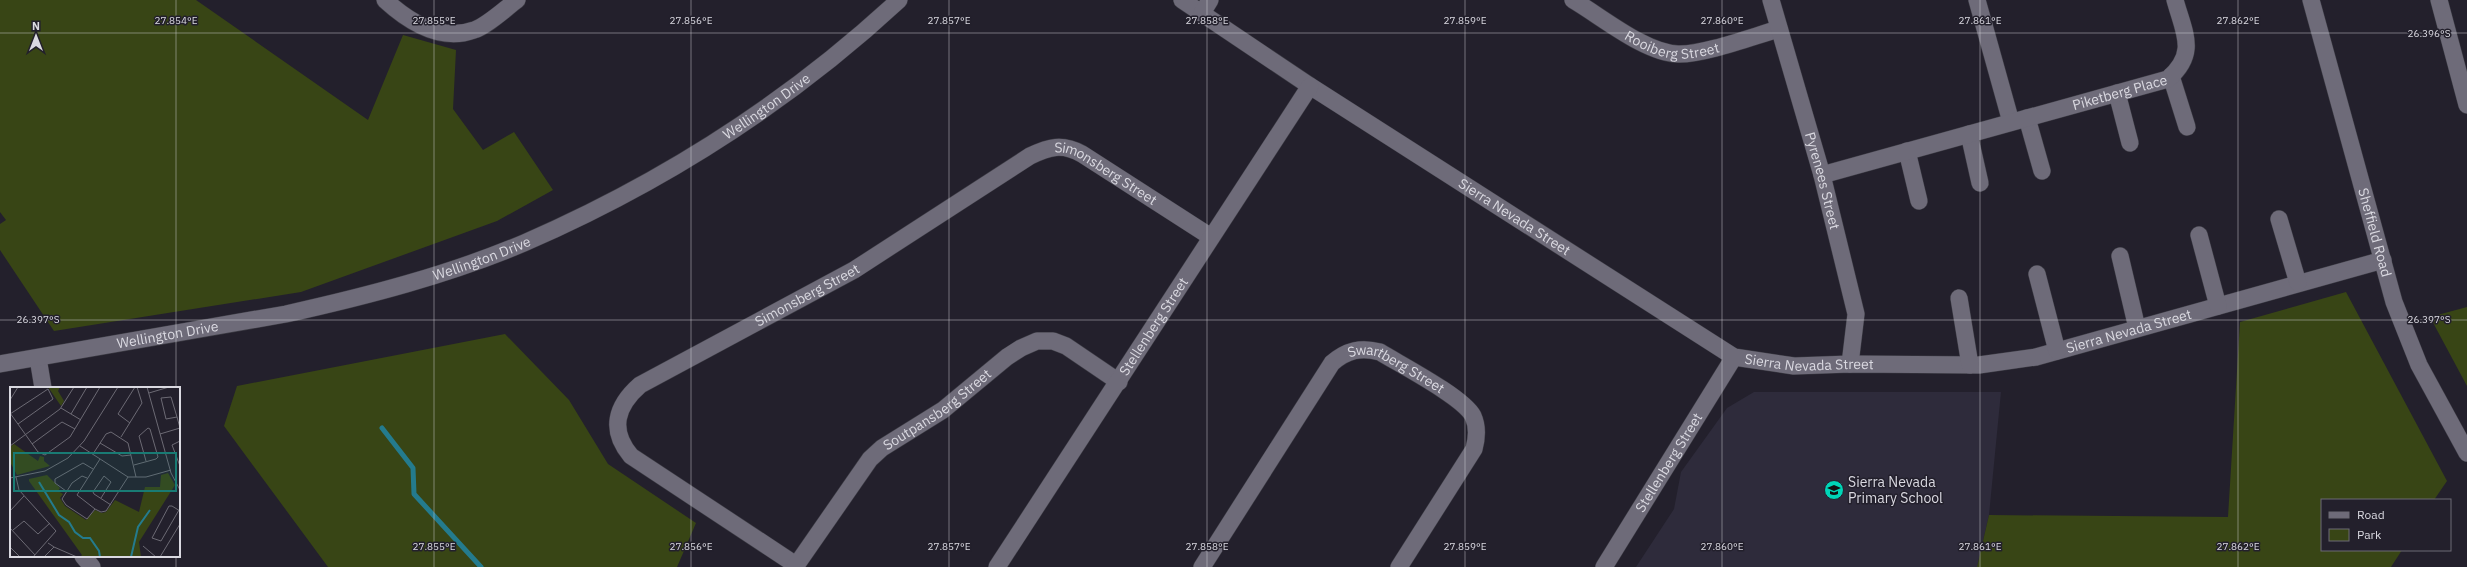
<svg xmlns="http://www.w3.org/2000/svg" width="2467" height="567" viewBox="0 0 2467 567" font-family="'IBM Plex Sans',sans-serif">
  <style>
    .built { fill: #2e2b3b }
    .green { fill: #384515 }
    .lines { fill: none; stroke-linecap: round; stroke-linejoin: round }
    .stream { stroke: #247b8d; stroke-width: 5 }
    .minor-casing { stroke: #3d3c45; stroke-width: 18 }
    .minor { stroke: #6e6b79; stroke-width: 17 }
    .ticks { fill: none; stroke: #dad9e1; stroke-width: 1; stroke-opacity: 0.45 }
    .labels { text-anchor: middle; stroke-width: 3; stroke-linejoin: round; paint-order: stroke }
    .street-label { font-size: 14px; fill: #dad9e1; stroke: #23202c }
    .poi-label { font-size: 14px; fill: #dad9e1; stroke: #23202c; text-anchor: start }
    .inset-river { fill: none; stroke: #247b8d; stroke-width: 2 }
    .inset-road { fill: none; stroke: #6c6a74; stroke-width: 1 }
    .view { fill: #197b74; fill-opacity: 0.15; stroke: #197b74; stroke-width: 2 }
    .inset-edge { fill: none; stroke: #dad9e1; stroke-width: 2 }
    .ticks-label { font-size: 10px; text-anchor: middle; fill: #dad9e1; stroke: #23202c; stroke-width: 3; stroke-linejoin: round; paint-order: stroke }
  </style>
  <rect width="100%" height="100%" fill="#23202c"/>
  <path class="built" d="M1754,392H2001L1989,515L1977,567H1636L1674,509L1681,472L1727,408Z"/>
  <path class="green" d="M0,0H196L368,120L403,35L456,50L453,109L483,150L514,132L553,190L497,221L301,292L54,331L0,250V224L6,220L0,212Z
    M2346,292L2447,481L2434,500H2322V550H2402L2391,567H1977L1989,515L2228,517L2240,322Z
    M2467,307V386L2430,317Z
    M505,334L569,400L608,464L696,523L677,567H328L224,426L237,386Z"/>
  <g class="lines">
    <path class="stream" d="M382,428L413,468L414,494L481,567"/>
    <defs>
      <g id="minor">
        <path d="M385,0C409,22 441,42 474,30C487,26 506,8 517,0"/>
        <path id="s1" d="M1182,0L1310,86L1734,357L1794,366L1850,364L1979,365L2036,357L2383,260"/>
        <path id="s2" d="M1573,0C1602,17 1645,53 1678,54C1703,55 1754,36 1779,29"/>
        <path id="s3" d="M1771,0L1822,175L1856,314L1850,364"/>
        <path d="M1977,0L2011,122"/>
        <path id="s4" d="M2311,0L2394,302L2419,365L2467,453"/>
        <path d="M2439,0L2467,105"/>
        <path d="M1202,13L1210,0"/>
        <path d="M2171,76L2187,127"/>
        <path d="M2117,93L2130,143"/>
        <path d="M2027,118L2042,171"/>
        <path d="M1969,134L1980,183"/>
        <path d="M1907,151L1919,201"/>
        <path id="s5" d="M1822,175L2168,79C2198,53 2184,33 2175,0"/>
        <path d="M2279,219L2298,283"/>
        <path d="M2199,235L2218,306"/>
        <path d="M2120,256L2137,328"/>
        <path d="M2037,274L2057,351"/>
        <path d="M1959,298L1970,365"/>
        <path d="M38,358L43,388"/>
        <path id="s6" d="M0,364L286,314C367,296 448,275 524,243C662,183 789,102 899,0"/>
        <path d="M83,556L92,567"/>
        <path id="s7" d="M796,565L631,456C609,430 616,406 640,385L854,270L1030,156C1049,147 1062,143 1082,154L1211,237"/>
        <path id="s8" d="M795,567L870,459L882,448L943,410L1007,357L1021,348L1037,341H1053L1066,346L1119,382"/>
        <path id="s9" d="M997,567L1310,86"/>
        <path id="s10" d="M1202,567L1332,363C1347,350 1361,347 1380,352C1401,365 1463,397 1473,416C1478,427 1477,438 1474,449L1399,567"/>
        <path id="s11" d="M1604,567L1734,357"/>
      </g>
    </defs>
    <use href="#minor" class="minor-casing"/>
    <use href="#minor" class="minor"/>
  </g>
  <path class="ticks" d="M176,0V388M434,0V567M691,0V567M949,0V567M1207,0V567M1465,0V567M1722,0V567M1980,0V567M2238,0V567M0,33H2467M0,320H2467M176,556V567"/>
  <defs>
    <symbol id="school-disc" viewBox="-11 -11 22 22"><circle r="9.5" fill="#00d5b7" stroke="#23202c"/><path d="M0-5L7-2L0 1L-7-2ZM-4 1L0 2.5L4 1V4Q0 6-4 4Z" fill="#111"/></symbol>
  </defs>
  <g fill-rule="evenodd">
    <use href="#school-disc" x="1823" y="479" width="22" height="22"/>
  </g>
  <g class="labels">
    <g class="street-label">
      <text dy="5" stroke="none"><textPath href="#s2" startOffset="112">Rooiberg Street</textPath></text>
      <text dy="5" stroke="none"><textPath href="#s5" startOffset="309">Piketberg Place</textPath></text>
      <text dy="5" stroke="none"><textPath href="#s6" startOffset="818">Wellington Drive</textPath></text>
      <text dy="5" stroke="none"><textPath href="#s7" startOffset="816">Simonsberg Street</textPath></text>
      <text dy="5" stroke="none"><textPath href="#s3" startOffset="188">Pyrenees Street</textPath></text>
      <text dy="5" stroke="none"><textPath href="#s1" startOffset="397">Sierra Nevada Street</textPath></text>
      <text dy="5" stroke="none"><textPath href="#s4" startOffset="241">Sheffield Road</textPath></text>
      <text dy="5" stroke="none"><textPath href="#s6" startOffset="494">Wellington Drive</textPath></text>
      <text dy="5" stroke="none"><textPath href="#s7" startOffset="469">Simonsberg Street</textPath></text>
      <text dy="5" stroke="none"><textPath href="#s9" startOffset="287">Stellenberg Street</textPath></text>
      <text dy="5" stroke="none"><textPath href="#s1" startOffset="1057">Sierra Nevada Street</textPath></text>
      <text dy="5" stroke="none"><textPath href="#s6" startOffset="170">Wellington Drive</textPath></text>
      <text dy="5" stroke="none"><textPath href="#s1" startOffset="733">Sierra Nevada Street</textPath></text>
      <text dy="5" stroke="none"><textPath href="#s10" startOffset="314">Swartberg Street</textPath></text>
      <text dy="5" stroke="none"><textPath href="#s8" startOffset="215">Soutpansberg Street</textPath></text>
      <text dy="5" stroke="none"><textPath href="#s11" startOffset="123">Stellenberg Street</textPath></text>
    </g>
    <g class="poi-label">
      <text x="1848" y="487">Sierra Nevada<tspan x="1848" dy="16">Primary School</tspan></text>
    </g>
  </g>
  <g transform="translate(10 387)">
    <rect width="170" height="170" fill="#23202c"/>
    <path d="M38,0H50L48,4L54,14L51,19ZM4,57L28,74L30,69L34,70V74L40,79L7,88L0,75V60ZM158,86L165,98L129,155L131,170H70L72,168L19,94V92L37,88L50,101L48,104L53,107L50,111L55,119L76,133L85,123L92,126L96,125L105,113L129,125L135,100H150L151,88Z" fill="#384515"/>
    <path class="inset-river" d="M29,95L49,128L59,135L65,145L73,151H80L89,164L90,170M121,170L128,140L140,123"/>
    <path class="inset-road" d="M137,0L161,86L170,103M139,6L159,0M0,13L8,0M51,21L71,33M0,26L28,65L35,68L60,50L90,0M0,27L38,2L43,12L8,37M61,27L77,0M167,30L156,32L151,11L161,10L167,30L170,41M120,36L108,27L125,0M150,47L170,41M111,50L132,16L127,0M170,54L162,58L170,79M90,56L112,69L121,68M22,57L52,35L65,42M0,59L50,22L64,0M70,59L118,90H136L161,83M83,67L96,47L101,45L118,56L126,90M90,72L67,108L85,122L91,125L96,124L118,90M124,78L146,72L148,70L140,42L138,41L129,49L136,74M6,90L9,103L46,144L23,170M0,91L35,84L58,71L74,54L108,0M77,91L72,89L62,96L52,112L56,118L77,132L85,122M56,104L45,96V92L73,76L83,82M91,111L101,95L94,89L83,105L84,107L101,118M169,123L151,154L142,151L159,119H162L170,124M0,124L14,109M0,141L25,168M3,143L14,134L28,147L40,136M133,159L146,170M0,160L10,170M44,160L67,170M34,170L44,160L38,156M150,170L170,137"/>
    <path class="view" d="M4,66H166V104H4Z"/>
    <rect width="170" height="170" class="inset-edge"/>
  </g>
  <g class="ticks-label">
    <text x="176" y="24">27.854°E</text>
    <text x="434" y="24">27.855°E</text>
    <text x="691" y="24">27.856°E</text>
    <text x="949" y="24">27.857°E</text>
    <text x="1207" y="24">27.858°E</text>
    <text x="1465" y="24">27.859°E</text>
    <text x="1722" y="24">27.860°E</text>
    <text x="1980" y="24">27.861°E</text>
    <text x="2238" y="24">27.862°E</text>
    <text x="2429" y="37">26.396°S</text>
    <text x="38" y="323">26.397°S</text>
    <text x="2429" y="323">26.397°S</text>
    <text x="434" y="550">27.855°E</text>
    <text x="691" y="550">27.856°E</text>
    <text x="949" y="550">27.857°E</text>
    <text x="1207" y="550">27.858°E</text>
    <text x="1465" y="550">27.859°E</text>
    <text x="1722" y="550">27.860°E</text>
    <text x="1980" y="550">27.861°E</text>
    <text x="2238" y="550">27.862°E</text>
  </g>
  <rect x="2321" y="499" width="130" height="52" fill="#23202c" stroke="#6c6a74"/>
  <rect x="2329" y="512" width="20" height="6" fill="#6e6b79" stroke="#6c6a74"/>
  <text x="2357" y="519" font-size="12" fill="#dad9e1">Road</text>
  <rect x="2329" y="529" width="20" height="12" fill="#384515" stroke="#6c6a74"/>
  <text x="2357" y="539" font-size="12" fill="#dad9e1">Park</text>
  <g transform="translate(36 36)" stroke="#23202c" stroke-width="3" paint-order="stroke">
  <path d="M0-3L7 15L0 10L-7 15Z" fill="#dad9e1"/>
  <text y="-6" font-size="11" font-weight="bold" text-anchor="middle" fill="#dad9e1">N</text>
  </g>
</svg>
